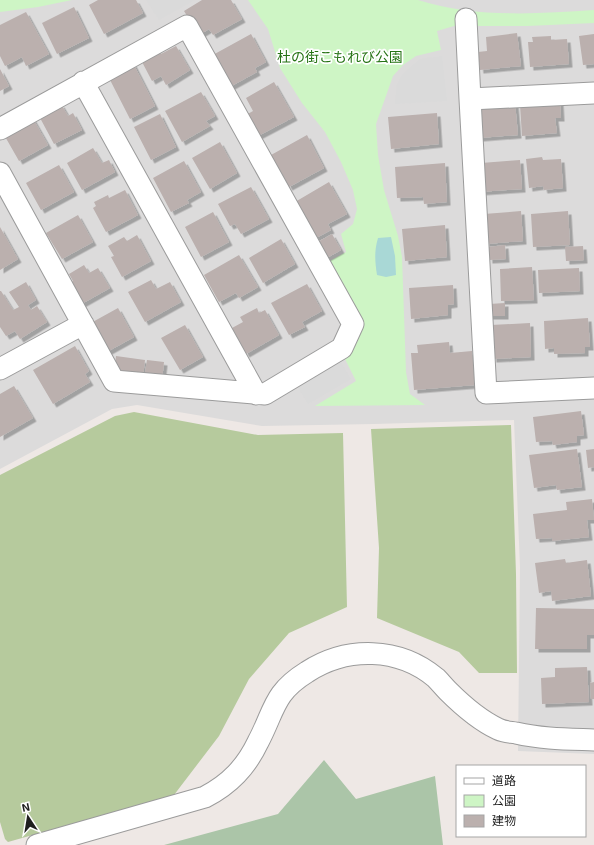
<svg xmlns="http://www.w3.org/2000/svg" width="594" height="845" viewBox="0 0 594 845" font-family="'Exo 2','Noto Sans JP',sans-serif">
  <style>
    .residential { fill: #dcdbdb }
    .forest { fill: #b6ca9d }
    .cemetery { fill: #abc5a8 }
    .park { fill: #cef5c5 }
    .parking { fill: #dadada }
    .water { fill: #a9d8d6 }
    .building { fill: #bbb0ae; filter: url(#shadow) }
    .lines { fill: none; stroke-linecap: round; stroke-linejoin: round }
    .minor-casing { stroke: #9b9b9b; stroke-width: 23 }
    .minor { stroke: #fff; stroke-width: 21 }
    .labels { text-anchor: middle; stroke-width: 3.5; stroke-linejoin: round; paint-order: stroke }
    .park-label { font-size: 14px; fill: #267315; stroke: #fff }
  </style>
  <defs>
    <filter id="shadow"><feDropShadow dx="3.5" dy="3.5" stdDeviation="0" flood-color="#0004"/></filter>
  </defs>
  <rect width="100%" height="100%" fill="#eee8e5"/>
  <path class="residential" d="M0,0H594V754L518,751L520,567L514,420L374,424L262,426L137,405L112,409L0,469Z"/>
  <path class="forest" d="M134,412L258,435L343,433L347,607L289,633L249,679L219,736L174,795L8,842L5,839L0,822V475L115,416Z
    M511,425L516,574L517,673H479L459,652L377,618L379,548L371,429Z"/>
  <path class="cemetery" d="M324,760L356,799L435,776L443,845H164L278,814Z"/>
  <path class="park" d="M0,0H72L38,7L0,12Z
    M248,0H418C475,18 535,14 594,10V23L527,26H454L437,31L441,50L416,56L403,65L393,76L376,124L378,155L384,190L398,236L402,257L406,372L410,394L425,405L315,406L356,381L345,359L360,325L326,263L346,252L341,234L353,224L357,209L353,190L341,162L325,132L302,103L280,68L268,29Z"/>
  <path class="parking" d="M146,0H195L159,20Z
    M442,56L447,101L395,104L397,85L402,75L409,68L420,59Z
    M340,361L351,379L308,404L297,386Z"/>
  <path class="water" d="M391,237L395,256L396,275L386,277L377,275C375,262 374,251 378,238Z"/>
  <path class="building" d="M98,0H136L143,13L104,34L89,5Z
    M202,0H231L242,19L213,35L209,29L199,35L184,11Z
    M74,7L89,38L57,54L42,23Z
    M26,12L49,54L26,66L22,57L5,66L0,56V25Z
    M517,33L521,66L480,70L478,52L487,51L486,37Z
    M251,34L266,62L255,68L257,72L228,88L211,56Z
    M594,34V64L583,65L579,36Z
    M551,36V40L567,39L569,64L530,67L528,42H533L532,37Z
    M176,46L190,70L166,85L161,76L152,81L141,60L159,50L161,54Z
    M133,63L155,106L130,119L108,76Z
    M0,69L9,86L0,91Z
    M274,82L294,117L258,136L246,115L253,111L246,98Z
    M201,92L215,116L206,121L210,126L182,142L165,111Z
    M560,101L561,118H555L557,133L522,136L520,105Z
    M515,103L518,135L479,138L477,106Z
    M61,104L68,116L73,113L82,130L54,144L39,116Z
    M437,113L439,144L391,149L388,117Z
    M160,114L176,147L151,160L134,127Z
    M32,117L48,145L19,161L3,133Z
    M307,135L324,168L289,187L271,155Z
    M220,142L237,173L210,189L192,158Z
    M93,148L102,163L109,160L115,172L82,190L67,163Z
    M542,157L543,160L561,159L563,188L544,190L543,186L529,188L526,159Z
    M520,160L522,189L479,192L481,163Z
    M184,161L201,192L187,200L189,203L171,212L153,178Z
    M445,163L447,202L424,204L423,197L397,198L395,167Z
    M59,165L74,192L41,210L26,183Z
    M329,182L347,214L328,224L331,230L316,238L295,202Z
    M251,187L269,219L241,234L235,224L230,226L218,204Z
    M125,190L138,215L106,232L93,208L96,206L94,202L108,195L109,198Z
    M521,211L523,241L486,244L484,214Z
    M568,211L570,245L533,247L531,214Z
    M213,212L229,242L201,257L185,227Z
    M78,215L93,242L62,259L46,233Z
    M445,225L447,257L405,261L402,229Z
    M0,227L18,259L0,270Z
    M332,234L341,250L325,259L316,243Z
    M137,235L151,261L122,277L111,257L114,256L108,246L124,237L127,241Z
    M281,239L295,264L263,283L249,258Z
    M505,245L506,259L489,260L488,247Z
    M583,246L584,260L566,261L565,247Z
    M239,255L258,287L239,298L236,293L219,302L204,275Z
    M84,265L89,273L98,268L110,288L78,306L66,286L73,281L69,274Z
    M532,267L534,300L501,301L500,269Z
    M579,268L580,291L539,293L538,270Z
    M151,280L156,289L170,282L181,302L145,322L128,292Z
    M26,282L36,300L28,305L31,310L37,306L47,322L20,339L15,331L6,336L0,327V291H1L13,310L19,307L9,292Z
    M307,284L322,311L302,322L305,327L289,335L271,303Z
    M453,285L454,304L448,305V315L411,319L409,288Z
    M505,303V316H489V304Z
    M118,308L134,337L105,353L89,324Z
    M257,308L259,313L265,310L279,335L246,354L232,328L243,322L240,317Z
    M588,318L590,347H585V353L554,354V348L545,349L544,321Z
    M530,323L531,357L493,359L491,325Z
    M185,325L203,357L180,370L161,338Z
    M449,342L450,353L472,351L475,385L414,390L411,353H418L417,345Z
    M75,346L89,371L85,374L90,382L53,404L33,370Z
    M116,356L145,360L143,377L114,374Z
    M147,360L164,362L162,380L144,379Z
    M14,386L33,418L0,437V394Z
    M581,411L584,435L577,436V442L553,445L552,441L536,442L533,417Z
    M577,449L582,487L557,490L556,485L534,488L529,455Z
    M594,449V467L588,468L586,450Z
    M592,499L594,520H587L589,537L552,541V538L536,539L533,514L567,510L566,502Z
    M565,559L566,563L587,560L591,596L552,601L551,591L539,593L535,563Z
    M536,608L594,609V635H587V649H535Z
    M587,667L589,702L542,704L541,678L555,677V668Z
    M594,682V699H591L590,683Z"/>
  <g class="lines">
    <defs>
      <path id="minor" d="M466,19L470,99
        M83,82L256,394
        M594,93L470,99L486,393L594,388
        M0,129L187,26L353,324L342,348L265,394L114,381L0,173
        M0,369L83,324
        M37,845L205,797C230,784 246,767 258,742C275,710 273,693 307,672C347,646 399,647 436,678C440,682 444,687 448,691C463,706 479,720 498,729C504,732 510,732 516,733C542,739 568,739 594,740"/>
    </defs>
    <use href="#minor" class="minor-casing"/>
    <use href="#minor" class="minor"/>
  </g>
  <g class="labels">
    <g class="park-label">
      <text x="340" y="62">杜の街こもれび公園</text>
    </g>
  </g>
  <rect x="456" y="765" width="130" height="72" fill="#ffffff" stroke="#a5a5a5"/>
  <rect x="464" y="778" width="20" height="6" fill="#ffffff" stroke="#a5a5a5"/>
  <text x="492" y="785" font-size="12" fill="#1e1e1e">道路</text>
  <rect x="464" y="795" width="20" height="12" fill="#cef5c5" stroke="#a5a5a5"/>
  <text x="492" y="805" font-size="12" fill="#1e1e1e">公園</text>
  <rect x="464" y="815" width="20" height="12" fill="#bbb0ae" stroke="#a5a5a5"/>
  <text x="492" y="825" font-size="12" fill="#1e1e1e">建物</text>
  <g transform="translate(28 817) rotate(348)" stroke="#ffffff" stroke-width="3" paint-order="stroke">
  <path d="M0-3L7 15L0 10L-7 15Z" fill="#1e1e1e"/>
  <text y="-6" font-size="11" font-weight="bold" text-anchor="middle" fill="#1e1e1e">N</text>
  </g>
</svg>
